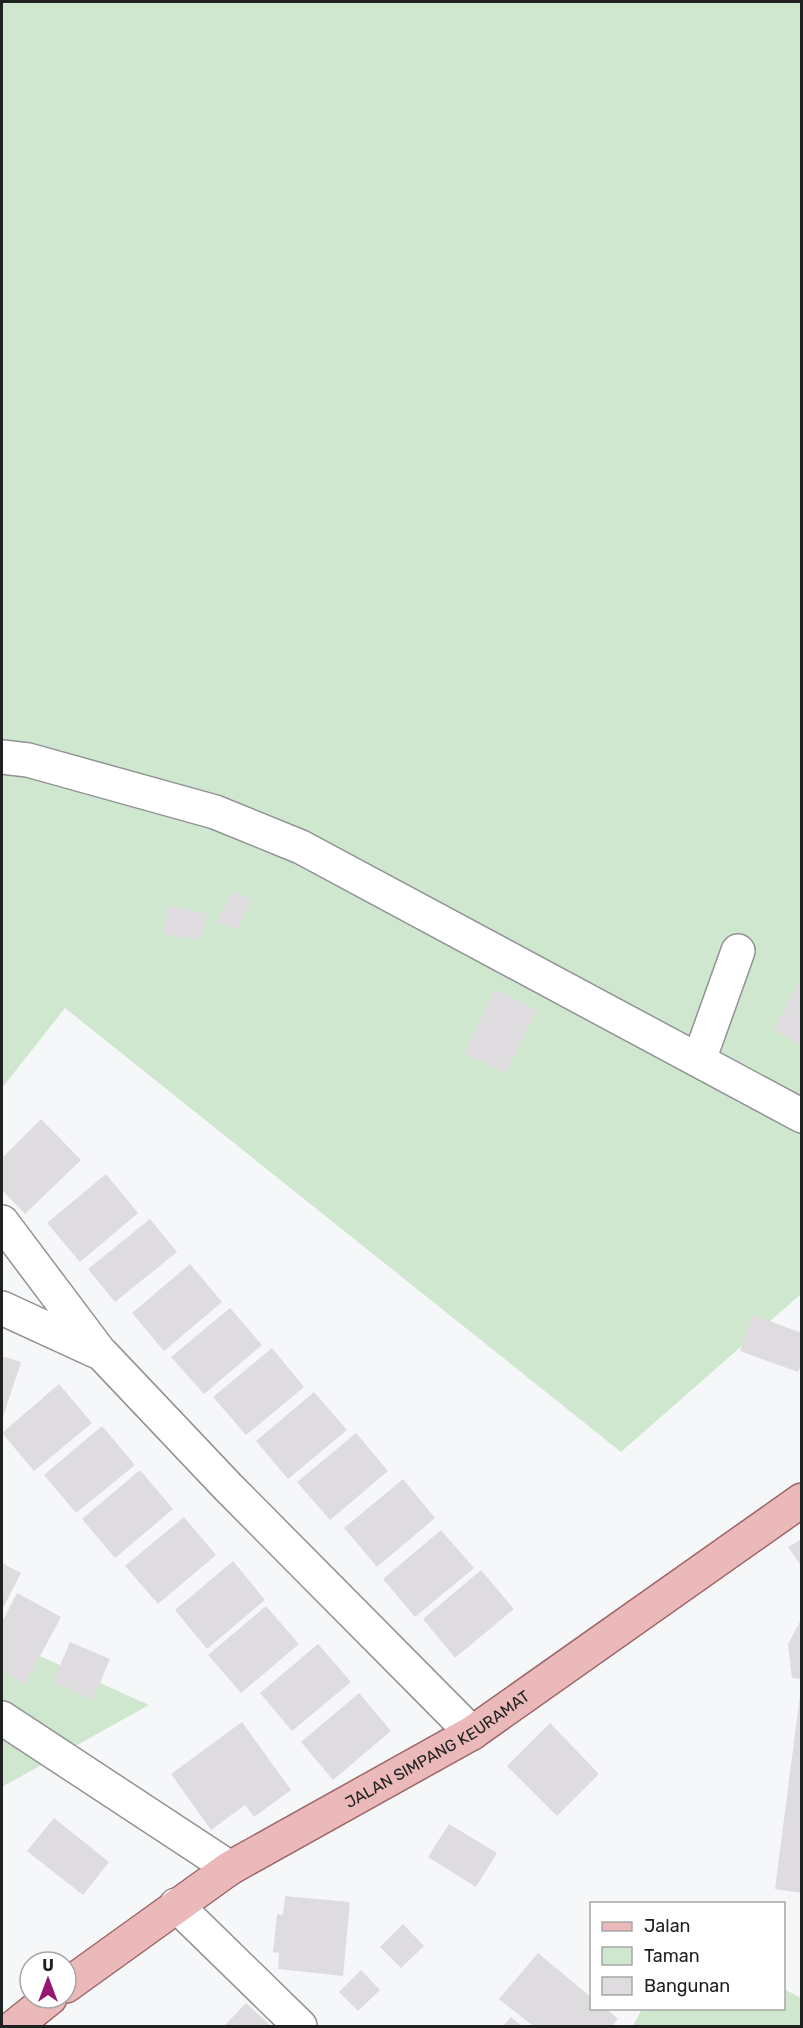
<svg xmlns="http://www.w3.org/2000/svg" width="803" height="2028" viewBox="0 0 803 2028" font-family="Rubik,sans-serif">
  <style>
    .green { fill: #cee7ce }
    .building { fill: #dedcdf }
    .lines { fill: none; stroke-linecap: round; stroke-linejoin: round }
    .minor-casing { stroke: #919294; stroke-width: 36 }
    .major-casing { stroke: #9c6567; stroke-width: 36 }
    .minor { stroke: #fff; stroke-width: 33 }
    .major { stroke: #ecb9bb; stroke-width: 33 }
    .labels { text-anchor: middle; stroke-width: 4.5; stroke-linejoin: round; paint-order: stroke }
    .street-label { font-size: 16px; fill: #202121; stroke: #fff }
  </style>
  <rect width="100%" height="100%" fill="#f6f7f9"/>
  <path class="green" d="M2,2H801V1294L621,1452L65,1008L2,1088Z
    M2,1639L149,1705L2,1787Z
    M784,1989L801,1998V2026H633L642,2009L784,2008Z"/>
  <path class="building" d="M232,891L251,900L237,930L217,921Z
    M168,906L207,913L202,940L163,934Z
    M802,975V1045L773,1030Z
    M495,989L537,1010L506,1073L464,1053Z
    M41,1119L81,1160L25,1214L2,1190V1158Z
    M106,1174L138,1213L80,1262L47,1223Z
    M150,1219L177,1252L115,1302L88,1269Z
    M190,1264L222,1302L164,1351L132,1313Z
    M230,1308L262,1345L204,1394L171,1357Z
    M753,1315L802,1333V1363L798,1372L740,1351Z
    M272,1348L304,1387L246,1435L213,1397Z
    M2,1356L21,1362L2,1420Z
    M59,1384L92,1423L34,1471L2,1433Z
    M314,1392L347,1430L288,1479L256,1441Z
    M102,1426L135,1465L76,1513L44,1475Z
    M356,1433L388,1471L330,1520L297,1482Z
    M140,1470L173,1509L115,1558L82,1519Z
    M403,1479L435,1518L377,1567L344,1528Z
    M184,1517L216,1555L158,1604L125,1566Z
    M441,1530L474,1568L415,1617L383,1579Z
    M802,1539V1567L788,1547Z
    M233,1561L265,1600L207,1649L175,1610Z
    M2,1563L21,1573L2,1610Z
    M481,1570L514,1609L455,1658L423,1619Z
    M17,1593L61,1617L25,1684L2,1671V1622Z
    M266,1606L299,1644L241,1693L208,1655Z
    M802,1618V1679L792,1678L788,1644Z
    M70,1642L110,1659L93,1700L53,1682Z
    M318,1644L351,1682L292,1731L260,1693Z
    M359,1693L391,1731L333,1780L301,1742Z
    M800,1695H802V1893L775,1889Z
    M242,1722L291,1790L254,1817L245,1805L211,1830L171,1774Z
    M550,1723L599,1774L557,1816L507,1766Z
    M54,1818L109,1862L83,1895L27,1851Z
    M449,1824L497,1853L476,1887L428,1857Z
    M285,1896L350,1902L343,1976L278,1969L279,1953L273,1952L277,1914L283,1915Z
    M403,1924L424,1946L401,1968L380,1947Z
    M538,1953L592,1998V2008H605L618,2019L612,2026H533L499,1999Z
    M361,1970L380,1990L358,2011L339,1992Z
    M246,2003L271,2026H224Z
    M511,2017L522,2026H503Z"/>
  <g class="lines">
    <defs>
      <path id="minor" d="M2,757L28,760L215,812L301,847L802,1116
        M699,1060L738,951
        M2,1222L99,1351
        M2,1308L102,1354L228,1487L472,1733
        M2,1718L230,1868
        M176,1905L300,2026"/>
      <g id="major">
        <path id="s1" d="M66,1986L230,1868L472,1733L802,1500"/>
        <path d="M15,2026L50,1998"/>
      </g>
    </defs>
    <use href="#minor" class="minor-casing"/>
    <use href="#major" class="major-casing"/>
    <use href="#minor" class="minor"/>
    <use href="#major" class="major"/>
  </g>
  <g class="labels">
    <g class="street-label">
      <text dy="6" stroke="none"><textPath href="#s1" startOffset="441">JALAN SIMPANG KEURAMAT</textPath></text>
    </g>
  </g>
  <rect width="803" height="2028" fill="none" stroke="#202121" stroke-width="6"/>
  <rect x="590" y="1902" width="195" height="108" fill="#ffffff" stroke="#a6a6a6" stroke-width="1.5"/>
  <rect x="602" y="1922" width="30" height="9" fill="#ecb9bb" stroke="#a6a6a6" stroke-width="1.5"/>
  <text x="644" y="1932" font-size="18" fill="#202121">Jalan</text>
  <rect x="602" y="1947" width="30" height="18" fill="#cee7ce" stroke="#a6a6a6" stroke-width="1.5"/>
  <text x="644" y="1962" font-size="18" fill="#202121">Taman</text>
  <rect x="602" y="1977" width="30" height="18" fill="#dedcdf" stroke="#a6a6a6" stroke-width="1.5"/>
  <text x="644" y="1992" font-size="18" fill="#202121">Bangunan</text>
  <g transform="translate(48 1980)"><circle r="28" fill="#ffffff" stroke="#a6a6a6" stroke-width="1.5"/>
  <path d="M0-4.5L10 22L0 15L-10 22Z" fill="#95156f"/>
  <text y="-9" font-size="16" font-weight="bold" text-anchor="middle" fill="#202121">U</text>
  </g>
</svg>
